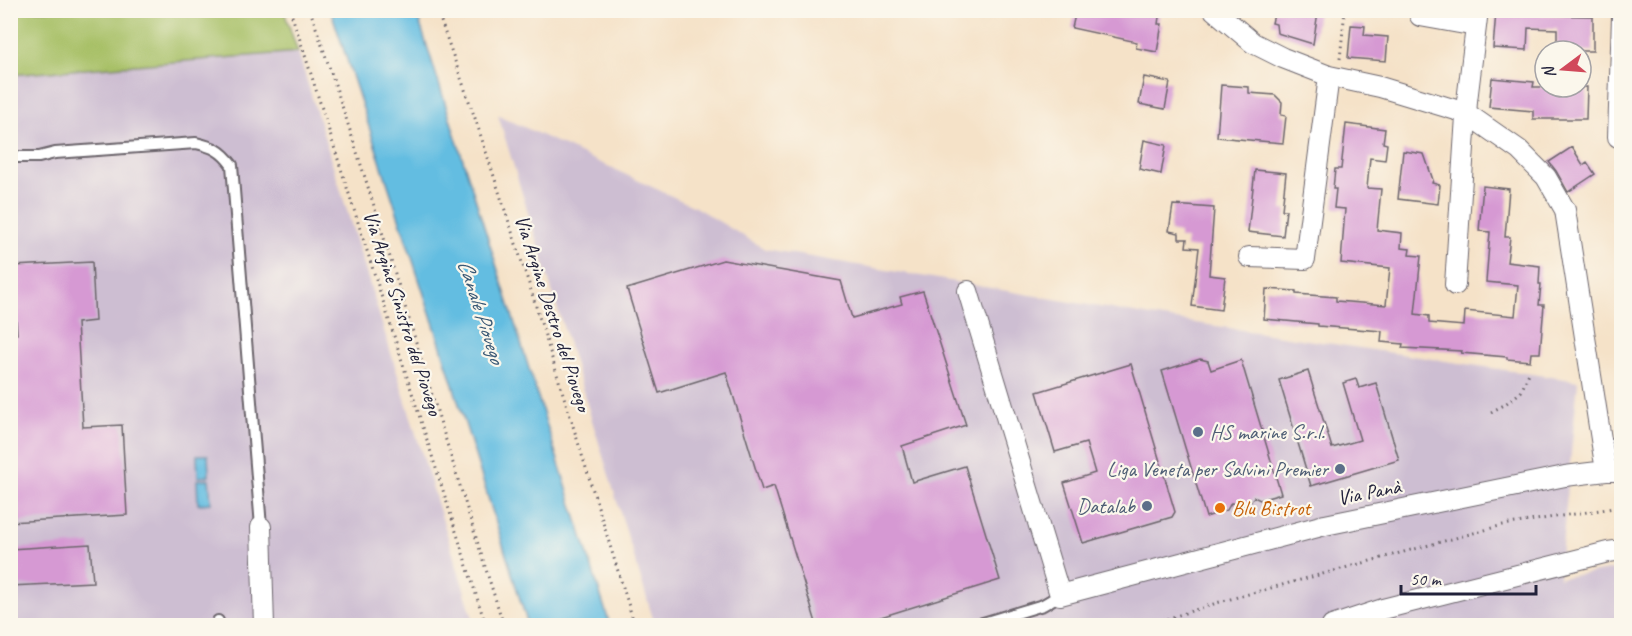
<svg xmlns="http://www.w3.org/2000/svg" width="1632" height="636" viewBox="0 0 1632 636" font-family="Caveat,sans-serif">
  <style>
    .industrial { fill: #cdbed2 }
    .green { fill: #a7c066; stroke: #647150; stroke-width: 1.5 }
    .water { fill: #64bde1; stroke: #43708e; stroke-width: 1.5 }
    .building { fill: #d699d3 }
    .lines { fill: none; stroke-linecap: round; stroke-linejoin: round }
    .service-casing { stroke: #6c656c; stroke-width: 14 }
    .minor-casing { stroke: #6c656c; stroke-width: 22 }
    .path { stroke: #6c656c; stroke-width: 3; stroke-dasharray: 1.5 4.5; stroke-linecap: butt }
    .service { stroke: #fff; stroke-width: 10 }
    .minor { stroke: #fff; stroke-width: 20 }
    .service-dot { fill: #5c6f8a; stroke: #fbf7ec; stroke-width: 2 }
    .food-dot { fill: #e8710a; stroke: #fbf7ec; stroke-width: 2 }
    .labels { text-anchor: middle; stroke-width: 4.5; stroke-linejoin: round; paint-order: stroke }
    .street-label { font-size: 21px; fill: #22223b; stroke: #fbf7ec }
    .service-label { font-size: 21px; fill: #4e5e75; stroke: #fbf7ec; text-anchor: end }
    .food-label { font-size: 21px; fill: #c56008; stroke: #fbf7ec; text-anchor: start }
    .water-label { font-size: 22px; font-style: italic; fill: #395875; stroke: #fbf7ec }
  </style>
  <rect width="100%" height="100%" fill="#fbf7ec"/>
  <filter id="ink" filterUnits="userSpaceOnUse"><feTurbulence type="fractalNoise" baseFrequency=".0167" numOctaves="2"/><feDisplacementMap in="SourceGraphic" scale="12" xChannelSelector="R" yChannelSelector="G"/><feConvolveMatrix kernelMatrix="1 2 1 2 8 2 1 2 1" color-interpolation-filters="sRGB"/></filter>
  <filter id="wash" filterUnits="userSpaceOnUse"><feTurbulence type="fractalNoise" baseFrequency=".008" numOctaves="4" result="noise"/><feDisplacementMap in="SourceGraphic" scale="24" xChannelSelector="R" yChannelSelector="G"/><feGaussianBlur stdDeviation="1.35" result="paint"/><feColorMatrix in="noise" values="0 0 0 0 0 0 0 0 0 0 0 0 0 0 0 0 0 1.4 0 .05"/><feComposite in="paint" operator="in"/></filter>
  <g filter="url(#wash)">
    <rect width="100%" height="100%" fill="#f5e2c8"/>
    <path class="industrial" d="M298,52L475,625L11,626V75Z
      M498,115L695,207L765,249L1163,318L1578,381L1559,578L1621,568V625H655Z"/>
    <path class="green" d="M11,10L284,11L298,52L11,75Z"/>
    <path class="water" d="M331,11H416L610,625H528L438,337Z
      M197,455H208L209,476L198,477Z
      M209,479L211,503L198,504L197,480Z"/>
    <g id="blocks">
      <path class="building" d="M1076,10H1160L1158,24H1162L1157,52L1136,48L1137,42L1072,28Z
        M1275,10L1318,12L1313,44L1277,33L1276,24L1272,23Z
        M1496,12L1538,14V15L1593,16V51H1557V29L1528,28L1527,50L1493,48Z
        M1351,25L1365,26L1364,35L1388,37L1386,61L1348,58Z
        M1144,77L1170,82L1165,109L1139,104Z
        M1492,78L1534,82L1533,87H1587L1586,119H1533V111L1489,107Z
        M1221,85L1249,87V93L1275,95L1282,102L1281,115L1286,116L1283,143L1217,137Z
        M1346,124L1385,129L1383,143L1387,144L1385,160L1370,158L1367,188L1381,189L1377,230L1402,233L1401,248L1410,249L1409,255L1421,256L1415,314L1429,316V323L1464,326L1465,311L1515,316L1518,285L1486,282L1490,232L1479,231L1483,186L1509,189L1505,237H1510L1507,262L1540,266L1539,284H1541L1539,305H1544L1540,353H1531L1530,361L1507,359V357L1461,353L1462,351L1402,348L1403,344L1381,342L1382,331L1318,326V324L1264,319L1266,289L1296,291V294L1336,297V301L1386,305L1390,268L1341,263L1345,209L1334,208L1336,189H1333L1335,169H1341Z
        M1144,140L1166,145L1161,174L1139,169Z
        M1572,147L1583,165L1587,162L1595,174L1568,192L1556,171L1549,162Z
        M1403,151L1424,154L1433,180L1432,183L1440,185L1438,204L1398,199Z
        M1255,170L1286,173L1282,210H1286L1283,236L1248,232Z
        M1173,205L1214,208L1209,275L1225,277L1221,310L1192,306L1199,248L1186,247L1187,239H1179V233L1169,231Z
        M723,260L841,281L852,318L902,304L900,297L923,291L966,425L902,446L912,482L965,466L1000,580L852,626H817L774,486L762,490L726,372L659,393L627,289Z
        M92,262L95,321L77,323L83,427L122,425L127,515L10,522V334H17L13,266Z
        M1200,359L1208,361L1211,370L1241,360L1281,494L1260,500L1254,497L1248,504L1242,506L1231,503L1227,510L1206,517L1162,371Z
        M1131,364L1175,512L1172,517L1083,543L1064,483L1095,473L1086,443L1055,452L1037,392Z
        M1308,371L1332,448L1360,440L1343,383L1356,379L1359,388L1376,383L1399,460L1311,486L1279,380Z
        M90,544L93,582L10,586V549Z"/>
    </g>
  </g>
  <g filter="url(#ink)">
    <use href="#blocks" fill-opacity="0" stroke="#6c656c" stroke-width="1.5"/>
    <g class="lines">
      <defs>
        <path id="service" d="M10,157H39L55,153L196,143C213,147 221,150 232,165L261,527
          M218,621V626
          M973,626L1043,605L1060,595"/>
        <path id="minor" d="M1214,10L1253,43L1283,58L1329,76L1380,87L1466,113L1519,150L1546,177L1565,210L1606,471
          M1421,10L1420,16L1476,26
          M1622,16L1618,137H1622
          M1249,257L1305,259L1329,76
          M1455,285L1467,101L1478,10
          M968,291L1060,595L1325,525L1565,476L1606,471H1622
          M261,527L264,626
          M1332,626L1383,609L1608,552L1622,550"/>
      </defs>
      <use href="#service" class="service-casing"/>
      <use href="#minor" class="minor-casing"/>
      <path class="path" d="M290,10L304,52L486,626
        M310,10C380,214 438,421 504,626
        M437,10L476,121L529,284L635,626
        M1340,59L1345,10
        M1491,412L1504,405L1521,392L1529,373
        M1050,617L1052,626
        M1144,626L1223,601L1503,525L1620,507"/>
      <use href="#service" class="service"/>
      <use href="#minor" class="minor"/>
    </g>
  </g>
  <g class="service-dot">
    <circle cx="1198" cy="432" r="6"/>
    <circle cx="1340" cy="469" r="6"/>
    <circle cx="1147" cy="506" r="6"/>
  </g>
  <circle class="food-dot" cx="1220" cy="508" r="6"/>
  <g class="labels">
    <g class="street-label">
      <text transform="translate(403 313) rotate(72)" y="7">Via Argine Sinistro del Piovego</text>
      <text transform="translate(553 313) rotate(72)" y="7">Via Argine Destro del Piovego</text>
      <text transform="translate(1369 492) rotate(-11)" y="7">Via Panà</text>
    </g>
    <g class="service-label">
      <text x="1210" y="439" text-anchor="start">HS marine S.r.l.</text>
      <text x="1328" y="476">Liga Veneta per Salvini Premier</text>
      <text x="1135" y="513">Datalab</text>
    </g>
    <g class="food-label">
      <text x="1232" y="515">Blu Bistrot</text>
    </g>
    <g class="water-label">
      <text transform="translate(482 311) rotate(72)" y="8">Canale Piovego</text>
    </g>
  </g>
  <rect width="1632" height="636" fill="none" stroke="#fbf7ec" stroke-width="36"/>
  <g transform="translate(1563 69) rotate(254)"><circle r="28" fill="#fbf7ec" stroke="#a4a2a5" stroke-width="1.5"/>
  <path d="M0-4.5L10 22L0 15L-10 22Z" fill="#d1495b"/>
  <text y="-9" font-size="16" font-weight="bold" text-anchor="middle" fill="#22223b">N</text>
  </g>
  <path d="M1401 585v9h135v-9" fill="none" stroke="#22223b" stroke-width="3"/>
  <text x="1410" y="585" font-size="18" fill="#22223b" stroke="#fbf7ec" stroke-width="4.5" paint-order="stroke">50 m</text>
</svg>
